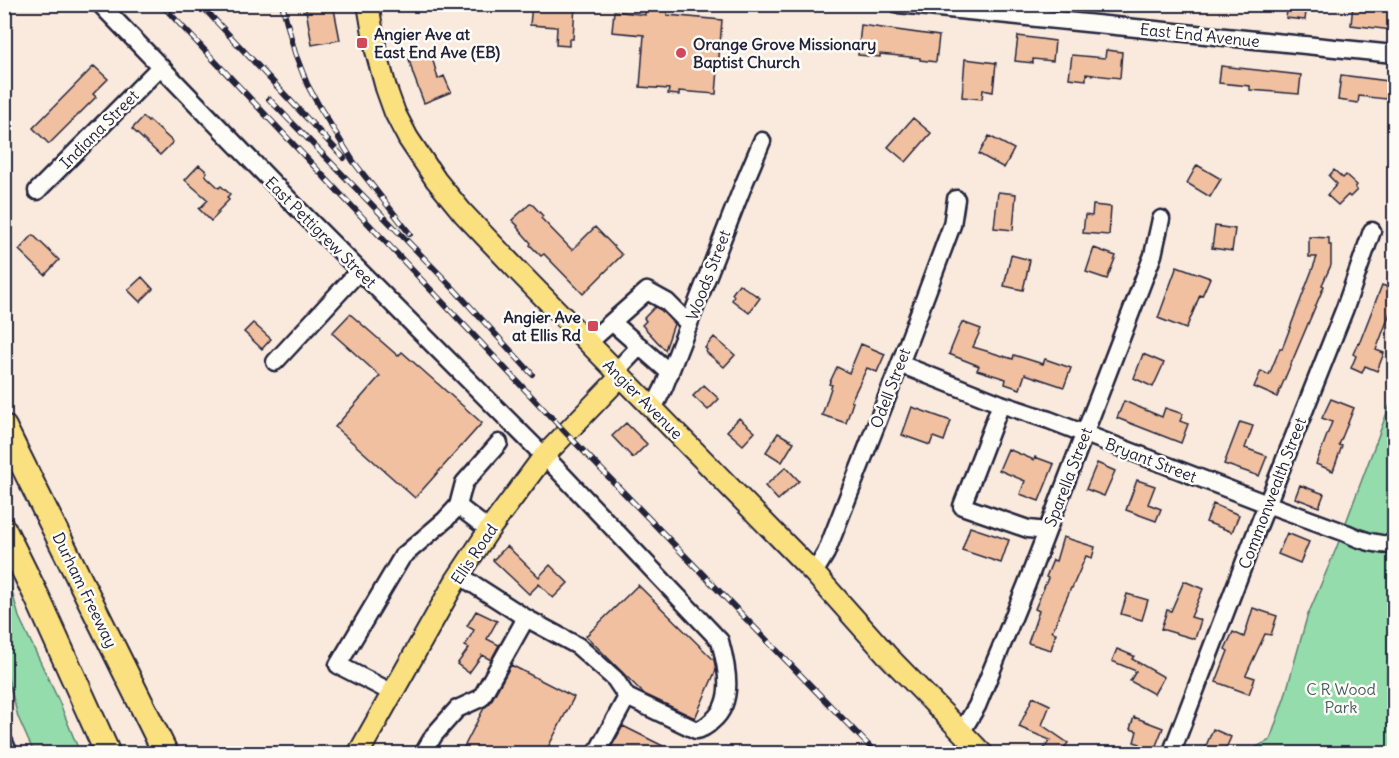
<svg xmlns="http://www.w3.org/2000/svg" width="1399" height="758" viewBox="0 0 1399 758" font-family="Delius,sans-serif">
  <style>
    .green { fill: #94dcab; stroke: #5b7f73; stroke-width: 1.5 }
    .building { fill: #f0c0a0; stroke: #22223b; stroke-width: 1.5 }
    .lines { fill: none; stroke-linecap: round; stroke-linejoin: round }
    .minor-casing { stroke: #22223b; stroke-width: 21 }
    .major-casing { stroke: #22223b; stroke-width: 24 }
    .highway-casing { stroke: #22223b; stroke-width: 28 }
    .minor { stroke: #fdfcf7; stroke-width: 16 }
    .major { stroke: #fbe080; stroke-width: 20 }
    .highway { stroke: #fbe080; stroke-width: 24 }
    .rail-casing { stroke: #22223b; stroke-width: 6 }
    .rail { stroke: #fdfcf7; stroke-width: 4; stroke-dasharray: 11; stroke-linecap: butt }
    .poi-dot { fill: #d1495b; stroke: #fdfcf7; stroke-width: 2 }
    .labels { text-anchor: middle; stroke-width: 5; stroke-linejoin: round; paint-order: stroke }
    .poi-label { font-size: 16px; font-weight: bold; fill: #22223b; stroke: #fdfcf7; text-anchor: start }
    .street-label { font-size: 16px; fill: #22223b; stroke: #fdfcf7 }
    .park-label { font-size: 16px; fill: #445a5d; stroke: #fdfcf7 }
  </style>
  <rect width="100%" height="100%" fill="#f9eadd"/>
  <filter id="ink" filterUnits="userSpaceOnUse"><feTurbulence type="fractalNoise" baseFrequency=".0167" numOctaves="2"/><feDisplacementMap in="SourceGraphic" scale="12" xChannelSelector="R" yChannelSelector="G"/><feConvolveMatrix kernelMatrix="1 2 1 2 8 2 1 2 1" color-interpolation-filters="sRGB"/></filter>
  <g filter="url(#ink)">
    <path class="green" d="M1394,394V753L1254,754L1256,747L1270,740L1285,696L1307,617L1336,549Z
      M4,562L19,617L58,699L80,753H34L18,717L5,667Z"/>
    <path class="building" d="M305,4H333L340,40L312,45Z
      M532,4H575L573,39H569V46L556,45L557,27L530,25Z
      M1288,4H1307L1305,20L1286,18Z
      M1353,4H1370L1395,7L1392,30L1351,25Z
      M645,9L667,11V15L722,20L716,94L679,91V95L668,94L669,89L640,87L644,35L612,32L614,11L645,15Z
      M861,25L939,36L936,62L920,60V58L880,54V57L858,55Z
      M1018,36L1055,41L1053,61L1033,59V63L1015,61Z
      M1106,50L1122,52L1120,78L1086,74V80L1069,78L1072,55L1105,58Z
      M431,53L438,79L444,76L451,92L424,103L413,74L409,59Z
      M965,59L996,63L993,92L983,90L982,99L962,97Z
      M94,66L108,79L93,94L96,97L49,144L33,128Z
      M1221,66L1301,75L1299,94L1250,90V86L1219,83Z
      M1341,75L1388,81L1386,99L1359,96L1358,103L1338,100Z
      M143,117L148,122L149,120L173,142L160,155L132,129Z
      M913,118L931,133L906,162L888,147Z
      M989,136L1014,149L1004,168L979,154Z
      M199,165L207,172L205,175L219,188L221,186L230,194L227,197L229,200L217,212L219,213L211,221L199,209L208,200L185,180Z
      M1197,165L1221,179L1210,197L1187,183Z
      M1334,170L1343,178L1346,175L1357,185L1355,188L1357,190L1350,197L1348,195L1338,205L1327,195L1337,184L1329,176Z
      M998,192L1016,194L1013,230L994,228Z
      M531,203L543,216L541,218L572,250L595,227L622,255L583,294L544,254L541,256L530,245L531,243L517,227L518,226L512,220Z
      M1093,205L1111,207L1109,235L1083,233L1085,215L1092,216Z
      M1215,226L1235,229L1232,251L1212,248Z
      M33,235L59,260L45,275L19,250Z
      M1309,237L1329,238V245H1331V265L1322,285L1324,286L1277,397L1254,387L1261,371L1269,375L1280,348L1282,349L1317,257H1309Z
      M1094,248L1116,256L1107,279L1086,272Z
      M1011,255L1030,260L1023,290L1004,286Z
      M1177,266L1210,278L1202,296L1200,295L1186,329L1158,318Z
      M142,277L153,289L140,302L128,290Z
      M739,284L760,298L749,313L732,300L734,296L732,294Z
      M1382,285L1395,290V300L1376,350L1384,353L1377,371L1365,366L1362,373L1351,368L1356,356L1353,354L1358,343L1359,344Z
      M655,307L661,310L674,324L665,350L642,325L646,321L644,318Z
      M350,314L398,356L402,352L482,423L415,498L335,427L380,376L332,333Z
      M962,322L981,329L973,347L1013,359L1014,355L1043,364L1045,359L1071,368L1064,387L1025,374L1020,389L1005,384L1006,379L977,370L979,366L949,354Z
      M253,323L271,339L262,349L244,332Z
      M714,337L735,355L724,367L706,352L707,350L705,348Z
      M861,344L885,354L877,372L867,368L851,401L853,402L846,423L822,415L832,385L829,384L837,367L849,373Z
      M1143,354L1164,363L1153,387L1134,378Z
      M704,385L719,399L708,410L693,396Z
      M1331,399L1354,408L1339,445L1342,446L1333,471L1316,464L1332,422L1322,418Z
      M1124,401L1162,417L1165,408L1183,414L1180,421L1188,424L1181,443L1117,418Z
      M912,407L951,421L944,441L933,437L930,445L902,435Z
      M739,418L755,432L743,445L727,431Z
      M1240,422L1253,426L1245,448L1267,456L1259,476L1224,464Z
      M626,423L647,444L633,458L612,436Z
      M778,433L794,442L782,462L766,452Z
      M1008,449L1034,460L1035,457L1054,464L1039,501L1020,494L1025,481L999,470Z
      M1097,463L1115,471L1104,496L1086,489Z
      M786,467L799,481L778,500L765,486Z
      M1137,480L1155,486L1148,504L1161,509L1156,521L1126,510Z
      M1300,485L1324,494L1319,507L1295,498Z
      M1213,504L1239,515L1232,532L1206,522Z
      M970,527L1009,540L1001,563L962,550Z
      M1287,533L1309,542L1300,563L1278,554Z
      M1063,537L1095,547L1092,558L1086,556L1072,588H1071L1052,632L1056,633L1051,650L1028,643L1039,611L1035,609L1048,578L1046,577L1053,560L1056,561Z
      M507,546L539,577L550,565L568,583L553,598L539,584L529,594L493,560Z
      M1184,581L1203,589L1191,617L1201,620L1195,639L1161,629L1167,610L1171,611Z
      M638,585L714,660L716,670L695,718L644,694L586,636Z
      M1127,594L1148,600L1142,620L1121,614Z
      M1253,608L1277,616L1271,635L1265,634L1246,675L1255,678L1249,694L1216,682L1228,651L1225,649L1233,632L1244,637Z
      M476,611L497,621L487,639L499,645L491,660L482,655L469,673L457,664L469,648L465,646L474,630L467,626Z
      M1117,649L1134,656L1132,659L1164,677L1154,694L1130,681L1136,671L1112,661Z
      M511,665L574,697L545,753H461L484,708L490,703Z
      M1033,697L1050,705L1042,725L1068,743L1060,753H1041L1050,740L1019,727Z
      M1134,717L1163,728L1153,753H1134L1140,744L1134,742L1137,731L1130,729Z
      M623,726L677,753H608Z
      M1213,729L1231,737L1224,753H1203Z"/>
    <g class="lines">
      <defs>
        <path id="minor" d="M100,4L302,213L556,468L720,641C727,667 735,702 712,721C707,726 703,729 696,730L627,697
          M898,4L1394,54
          M37,191L160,67
          M612,322L670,373
          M588,343L647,291L667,302L689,324
          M275,362L359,271
          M900,364L1001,404L1049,420L1267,504L1346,533C1362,541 1377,545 1394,545
          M616,371L640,346
          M1001,404L962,506L1028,529L1047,531
          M653,409L664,387L743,186L762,141
          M458,506L489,530
          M814,573L826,553L900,364L952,225L956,199
          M459,575L526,618L578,646L615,679L627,697L596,754
          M393,693L338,665L402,557L445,520L458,506L464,483L499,443
          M962,731L977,706L1026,586L1153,255L1161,219
          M4,742L9,754
          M423,754L434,735L457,709L481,698L526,618
          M1171,754L1258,527L1345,308L1372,231"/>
        <path id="major" d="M368,4L376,51L386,88L395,113L408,138L436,180L463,213L520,273L814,573L887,655L983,754
          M358,754L456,580L489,530L544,456L621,376"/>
        <path id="highway" d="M4,427L166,754
          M4,530L37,597L108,754"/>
      </defs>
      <use href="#minor" class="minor-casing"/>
      <use href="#major" class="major-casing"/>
      <use href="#highway" class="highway-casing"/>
      <use href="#minor" class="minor"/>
      <use href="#major" class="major"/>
      <use href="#highway" class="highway"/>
      <defs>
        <path id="rail" d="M161,4L566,433L877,754
          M200,4L344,158
          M282,4L295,53L307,84L319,106L353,161L410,234
          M269,99L453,288L532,374"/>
      </defs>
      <use href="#rail" class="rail-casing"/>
      <use href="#rail" class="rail"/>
    </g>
  </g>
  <g class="poi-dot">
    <rect x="356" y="37" width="12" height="12" rx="3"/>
    <circle cx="681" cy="53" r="6"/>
    <rect x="587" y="320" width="12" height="12" rx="3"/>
  </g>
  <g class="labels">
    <g class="poi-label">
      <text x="374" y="40">Angier Ave at<tspan x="374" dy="18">East End Ave (EB)</tspan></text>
      <text x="693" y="50">Orange Grove Missionary<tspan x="693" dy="18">Baptist Church</tspan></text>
      <text x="581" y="323" text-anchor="end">Angier Ave<tspan x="581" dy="18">at Ellis Rd</tspan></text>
    </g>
    <g class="street-label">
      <text transform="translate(1200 35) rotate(6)" y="6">East End Avenue</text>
      <text transform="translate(99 129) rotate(-45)" y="6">Indiana Street</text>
      <text transform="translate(321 232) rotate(45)" y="6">East Pettigrew Street</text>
      <text transform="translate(708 275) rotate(-69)" y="6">Woods Street</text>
      <text transform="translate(890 388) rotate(-69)" y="6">Odell Street</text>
      <text transform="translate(643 399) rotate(45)" y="6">Angier Avenue</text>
      <text transform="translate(1151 460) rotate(21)" y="6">Bryant Street</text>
      <text transform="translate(1068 477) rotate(-69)" y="6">Sparella Street</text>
      <text transform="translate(1272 493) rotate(-69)" y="6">Commonwealth Street</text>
      <text transform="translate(474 554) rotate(-56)" y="6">Ellis Road</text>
      <text transform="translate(85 590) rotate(64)" y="6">Durham Freeway</text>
    </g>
    <g class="park-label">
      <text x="1341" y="695">C R Wood<tspan x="1341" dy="18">Park</tspan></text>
    </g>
  </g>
  <rect width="1399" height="758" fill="none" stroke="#fdfcf7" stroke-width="24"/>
  <rect x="12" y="12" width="1375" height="734" fill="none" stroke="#22223b" stroke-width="2" filter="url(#ink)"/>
</svg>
